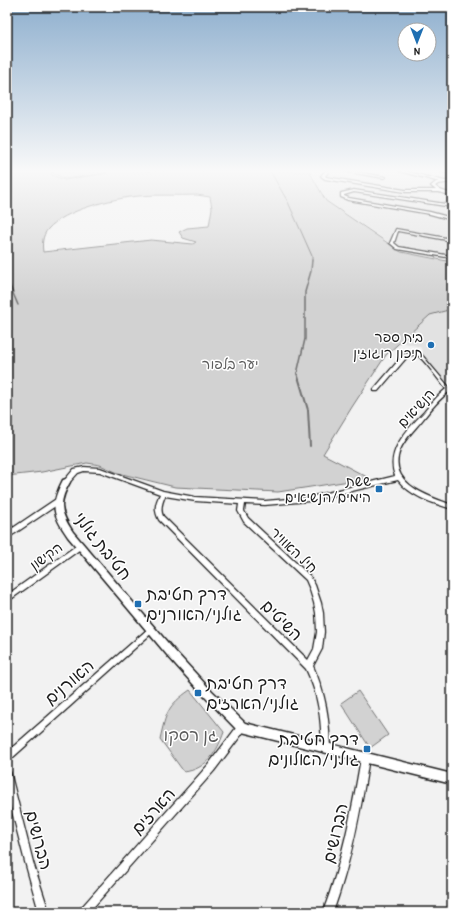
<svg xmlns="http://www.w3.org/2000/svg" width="459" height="919" viewBox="0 0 459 919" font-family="'Patrick Hand','Playpen Sans Hebrew',sans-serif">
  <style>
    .built { fill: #e2e2e2 }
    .green { fill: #d2d2d2; stroke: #777; fill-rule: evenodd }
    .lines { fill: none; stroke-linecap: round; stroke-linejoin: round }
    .stream-far2 { stroke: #707070; stroke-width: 1 }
    .stream-far1 { stroke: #707070; stroke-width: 1.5 }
    .stream { stroke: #707070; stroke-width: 2 }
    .minor-casing { stroke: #1c1c1c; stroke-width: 2.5 }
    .tertiary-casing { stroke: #1c1c1c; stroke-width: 3 }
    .minor { fill: #fff; fill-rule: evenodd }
    .tertiary { fill: #fff; fill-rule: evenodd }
    .poi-dot { fill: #1f6fb2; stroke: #fff; stroke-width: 1.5 }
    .labels { text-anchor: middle; stroke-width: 3; stroke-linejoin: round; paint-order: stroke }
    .poi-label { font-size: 14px; fill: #1c1c1c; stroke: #fff; text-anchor: end }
    .park-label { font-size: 14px; fill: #5c5c5c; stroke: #fff }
    .street-label { font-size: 14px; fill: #1c1c1c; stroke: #fff }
    .near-street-label { font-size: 17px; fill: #1c1c1c; stroke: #fff }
    .near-poi-label { font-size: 17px; fill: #1c1c1c; stroke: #fff; text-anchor: start }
    .near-park-label { font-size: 17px; fill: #5c5c5c; stroke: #fff }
  </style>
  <rect width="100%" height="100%" fill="#f2f2f2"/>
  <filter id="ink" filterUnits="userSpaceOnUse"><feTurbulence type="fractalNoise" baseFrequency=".025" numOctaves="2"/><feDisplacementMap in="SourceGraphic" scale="8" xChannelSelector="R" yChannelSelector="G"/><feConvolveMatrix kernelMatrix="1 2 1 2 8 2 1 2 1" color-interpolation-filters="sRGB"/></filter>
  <g filter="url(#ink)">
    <path class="built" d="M310,171H452V261L402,251L327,201Z
      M452,309V382H449L437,377L420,347L401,342L430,315Z"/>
    <path class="green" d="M7,171H50L52,175L64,180L107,173L65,179L51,172L309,171L326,201L401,252L452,262V309L430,315L386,355L352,407L323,454L369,478L278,492L175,487L118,473L100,465L87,463L42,472L7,476ZM197,195L210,197L212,208L209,226L187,228L179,232L183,238L196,242L193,244L151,240L43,252C42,244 42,236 48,229C64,210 114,198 139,196C158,194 178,196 197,195Z
      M190,690L224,732C217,752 207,769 184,772L160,739C166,713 167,706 190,690Z
      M358,691L388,735L370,748L341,703Z"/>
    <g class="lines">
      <path class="stream-far2" d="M270,171L288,202L312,256V261"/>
      <path class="stream-far1" d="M7,279L18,305
        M297,374L305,339V292L311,271L312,260"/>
      <path class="stream" d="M297,373L308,410L310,446"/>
      <defs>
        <path id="minor" d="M325,171H329L325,176L326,177L405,190H436L431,186L436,182H440L399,171H404L445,181L452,180V182L438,184L435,186L440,190L452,194V196L439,192H405L325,179L321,176Z
          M343,171H350L386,177L384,178Z
          M440,171L452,172V174L441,172Z
          M354,190L452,205V207L354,192L344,195V196L349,198L430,212L452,218V220L430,214L348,200L341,197V193Z
          M396,229L452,239V241L398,231L394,243L399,247L452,256V258L397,249L390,243Z
          M414,352H418L422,355L449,387L452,386V390C439,398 429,412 420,423C413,431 404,440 400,450C387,484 428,496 452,505V509C433,503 411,497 398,480L310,501L265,505L245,504L244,511L248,518L310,576L315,585L321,603L323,613L324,632L322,649L313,666C326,695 329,717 330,748L329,751L326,752L323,751L322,748C321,718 319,696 306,669L159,520C154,510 155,504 160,494L100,472L84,471L78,473L68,484H64L63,482L74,469L84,467L100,468L163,491L195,497L265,501L310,497L395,476C385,451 408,429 424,412C431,404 437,396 446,389C440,382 424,359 417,355C414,354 411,355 408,356L378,391H374V389L404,354ZM165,496L195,501L239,504L238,511L244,522L306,580L309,587L314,603L316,613L317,632L314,649L308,660L163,516C160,509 162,503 165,496Z
          M56,499H60L61,501L60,503L14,534L7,538V532L8,531L7,529V520L9,521L13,528Z
          M80,543L82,544L83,546L82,548L7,602V595Z
          M151,627L153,628L154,630L153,632L10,760L7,761V752L149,628Z
          M242,723L245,724L246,727L245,730L214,771L89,912H78L80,909L208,765L239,724Z
          M365,754L368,755L369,758C361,811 351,862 333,912H323C342,862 352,811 361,758L362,755Z
          M7,771L10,772L11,775L33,862L49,912H39L25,862L7,792Z"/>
        <path id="tertiary" d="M66,479L69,480L70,482C58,503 60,512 73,532L173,649L208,687L245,723L452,774V784L238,731L202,694L167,655L68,537C52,514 50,505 63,480Z"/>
      </defs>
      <use href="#minor" class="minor-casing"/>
      <use href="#tertiary" class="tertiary-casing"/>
      <use href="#minor" class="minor"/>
      <use href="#tertiary" class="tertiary"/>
    </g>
  </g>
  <linearGradient id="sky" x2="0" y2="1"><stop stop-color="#8eafce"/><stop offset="0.57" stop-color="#f9f9f9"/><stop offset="1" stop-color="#f9f9f9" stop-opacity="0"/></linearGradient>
  <rect width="459" height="300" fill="url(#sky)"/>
  <g class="poi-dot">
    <circle cx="431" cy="345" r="4"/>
    <rect x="375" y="485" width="8" height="8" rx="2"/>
    <rect x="134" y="600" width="8" height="8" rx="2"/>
    <rect x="194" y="689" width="8" height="8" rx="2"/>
    <rect x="363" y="745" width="8" height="8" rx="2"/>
  </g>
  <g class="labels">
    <g class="poi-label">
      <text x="423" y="342">בית ספר<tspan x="423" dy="16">תיכון רוגוזין</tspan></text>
      <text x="371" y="486">ששת<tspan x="371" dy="16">הימים/הנשיאים</tspan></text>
    </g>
    <g class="park-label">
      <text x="230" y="369">יער בלפור</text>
    </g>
    <g class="street-label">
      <text transform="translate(416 408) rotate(-47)" y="5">הנשיאים</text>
      <text transform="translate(294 550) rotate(44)" y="5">חיל האוויר</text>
      <text transform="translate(46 556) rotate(-36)" y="5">הקישון</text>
    </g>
    <g class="near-street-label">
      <text transform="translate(103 546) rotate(52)" y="6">חטיבת גולני</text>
      <text transform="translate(282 620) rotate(45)" y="6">השיטים</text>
      <text transform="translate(69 682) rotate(-41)" y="6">האורנים</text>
      <text transform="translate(153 811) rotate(-48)" y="6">הארזים</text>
      <text transform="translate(335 833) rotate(-77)" y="6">הברושים</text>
      <text transform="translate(39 840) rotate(75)" y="6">הברושים</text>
    </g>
    <g class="near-poi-label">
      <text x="146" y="600">דרך חטיבת<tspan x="146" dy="20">גולני/האורנים</tspan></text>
      <text x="206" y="689">דרך חטיבת<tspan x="206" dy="20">גולני/הארזים</tspan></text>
      <text x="359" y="745" text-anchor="end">דרך חטיבת<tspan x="359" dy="20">גולני/האלונים</tspan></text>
    </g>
    <g class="near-park-label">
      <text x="191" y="741">גן רסקו</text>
    </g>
  </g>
  <rect width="459" height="919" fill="none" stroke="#fff" stroke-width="24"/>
  <rect x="12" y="12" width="435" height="895" fill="none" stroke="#1c1c1c" stroke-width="1.5" filter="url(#ink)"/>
  <g transform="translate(417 42) rotate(180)"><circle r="19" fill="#ffffff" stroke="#a4a4a4"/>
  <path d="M0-3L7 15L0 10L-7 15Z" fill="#1f6fb2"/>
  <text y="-6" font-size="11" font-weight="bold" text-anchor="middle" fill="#1c1c1c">N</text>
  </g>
</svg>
